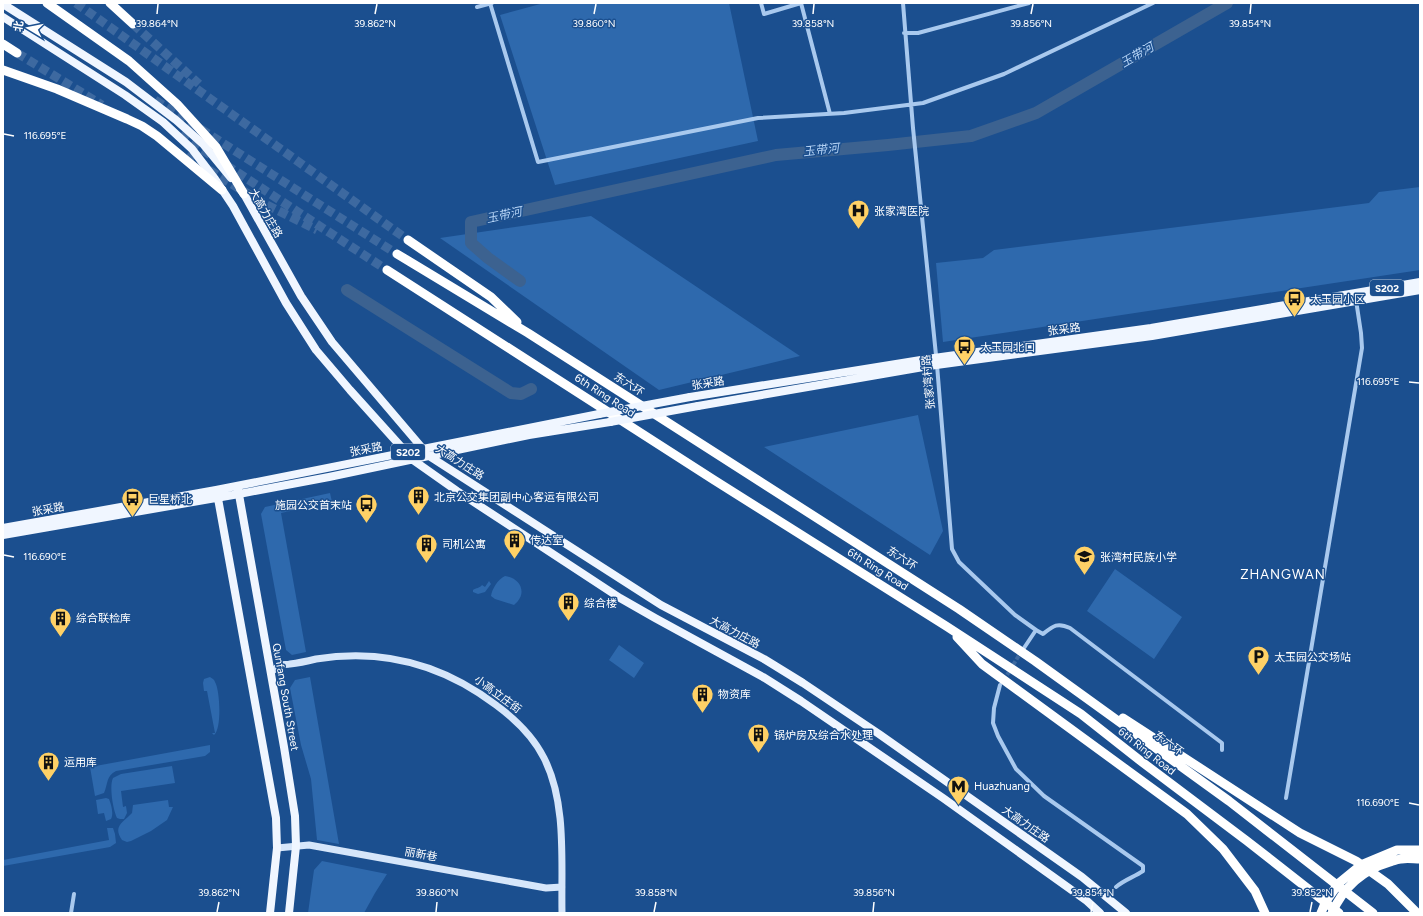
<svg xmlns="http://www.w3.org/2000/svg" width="1423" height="916" viewBox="0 0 1423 916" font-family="Figtree,'Noto Sans SC',sans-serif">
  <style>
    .green { fill: #2e69ad }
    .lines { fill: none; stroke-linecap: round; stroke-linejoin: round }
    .river { stroke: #3c6290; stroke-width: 12 }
    .street-tunnel { stroke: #3d69a0; stroke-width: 4; stroke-dasharray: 4 2; stroke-linecap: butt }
    .highway-tunnel { stroke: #3d69a0; stroke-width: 9; stroke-dasharray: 9 4.5; stroke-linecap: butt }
    .street { stroke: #a9c9ee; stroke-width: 4 }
    .secondary { stroke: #d6e6fa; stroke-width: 7 }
    .primary { stroke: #f0f6ff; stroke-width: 8 }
    .highway { stroke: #fff; stroke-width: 9 }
    .primary-bridge { stroke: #f0f6ff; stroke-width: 8 }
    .highway-bridge { stroke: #fff; stroke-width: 9 }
    .ticks { fill: none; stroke: #fff; stroke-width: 1.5 }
    .labels { text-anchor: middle; stroke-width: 3; stroke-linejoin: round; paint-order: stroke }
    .shield { fill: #1b4f8f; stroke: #bbcadd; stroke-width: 1 }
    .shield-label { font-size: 10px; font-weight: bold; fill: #fff }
    .poi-label { font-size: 11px; fill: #fff; stroke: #1b4f8f; text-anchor: start }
    .street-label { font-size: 11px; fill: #fff; stroke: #1b4f8f }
    .water-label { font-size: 12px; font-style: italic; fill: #b5d3f5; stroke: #1b4f8f }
    .quarter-label { font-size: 13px; letter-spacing: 1px; fill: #fff; stroke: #1b4f8f }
    .ticks-label { font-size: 10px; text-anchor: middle; fill: #fff; stroke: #1b4f8f; stroke-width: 3; stroke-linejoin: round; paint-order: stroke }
  </style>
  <rect width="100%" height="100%" fill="#1b4f8f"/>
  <path class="green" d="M544,3H729L758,141L555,185L500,15Z
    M1420,187V270L943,342L936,263L983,258L994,250L1369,203L1379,192Z
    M591,216L773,338L800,356L659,390L440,238Z
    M918,415L943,531L930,555L764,447Z
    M330,493L332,502L281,513L306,652L292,655L286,650L261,514L265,507Z
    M1115,569L1182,617L1154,659L1087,611Z
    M505,576C521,578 528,594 514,605L495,599L491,596C492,589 498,579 505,576Z
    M489,581L491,584L485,592L478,594L473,592V590C476,588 480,588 482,585L485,587Z
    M619,645L644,663L634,678L609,660Z
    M210,677C213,679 214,679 215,682C220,690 222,729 214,735L212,733H215L207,691H204L203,683L204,679Z
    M310,677L339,844L317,840L311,779L301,745L290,688L295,680Z
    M210,745V752L205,756L116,771C106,776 108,784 104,793L95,796L90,767Z
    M172,766L175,783L121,791L123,807L126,806L127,813L124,819H120L117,818C113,810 109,786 113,778L121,774Z
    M106,798L109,799C111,804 114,814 111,819L106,821L104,813L98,814L96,800Z
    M168,800L169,807H173L167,820L151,831L131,841L127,842L122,840C112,826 124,822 132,813L133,805Z
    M107,828H113L115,834L116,843L110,847L3,866V860L109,840Z
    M322,861L387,874L375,893L364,913H308L314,870Z"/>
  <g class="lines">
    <path class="river" d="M520,281L488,258L471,243V222L776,155L888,145L971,136L1036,113L1227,3
      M347,290L511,393L521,394L531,389"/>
    <path class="street-tunnel" d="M1004,680L1021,652"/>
    <path class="highway-tunnel" d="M76,3L408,240
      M133,24L199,84
      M17,53L102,105
      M155,100L397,254
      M180,135L212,156
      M186,156L263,203L317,230
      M226,165L387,270"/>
    <path class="street" d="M490,3L538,162L758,118L844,113L923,103L1004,74L1153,3
      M761,3L764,14L801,3L830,114
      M903,3L913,128L937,365L952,549L959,562L1015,615L1036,630L1024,648
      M477,7L492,3
      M904,33H918L1029,3
      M1036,630L1043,634C1053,626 1057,622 1070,628L1222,743V750
      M1000,685L994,708L993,723L998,736L1016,769L1044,796L1143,866V871C1134,877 1124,880 1116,887
      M1286,798L1362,348L1361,333L1356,300
      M71,913L74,894"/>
    <path class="secondary" d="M271,672C274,670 277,667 281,665C283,664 287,665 290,664C299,663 308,661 316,659C383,648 442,664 496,705C515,719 533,736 544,758C567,803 561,863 562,913
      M277,848L309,845L546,888L562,887"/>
    <path class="primary" d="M3,4L126,82L176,120L203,144L231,178
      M3,17L125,95L163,122L192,149L215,179L233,206L286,303L316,350L350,390L413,460L457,491L620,598L655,618L763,677L801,701L943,798L1087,901L1100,913
      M240,189L244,194L301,296L332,342L429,456L661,605L764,659L803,683L879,734L1082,877L1126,913
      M690,397L927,359L1151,328L1420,282
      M698,406L929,366L1152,336L1420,290
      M238,489L284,747L295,816L296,846L289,913
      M217,493L276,818L277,848L270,913
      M3,528L216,490L599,414
      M3,535L239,494L329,477L529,435L610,422"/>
    <path class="highway" d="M47,3L129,61L177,104L216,147L244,194
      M110,3L133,24
      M3,44L17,53
      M3,70L57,89L127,119L142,126L157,136L222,190
      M408,240L491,297L517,322
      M397,254L528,333L959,609L1035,661L1229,801L1373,913
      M387,270L714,480L946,626L1081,714L1142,762L1247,841L1339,913
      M957,637L982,664L1187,814L1223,849L1255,891L1265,913
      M1123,718L1300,833L1356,861L1388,884L1417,913"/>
    <path class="primary-bridge" d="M599,414L690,397
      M610,422L698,406"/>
    <path class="highway-bridge" d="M1321,913L1326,901L1339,883L1361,865L1397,850H1420
      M1332,913C1343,888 1363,870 1390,862C1393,861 1398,859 1401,859C1407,858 1414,859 1420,859"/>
  </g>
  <path class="ticks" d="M157,14L158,4M375,14L377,4M594,14L596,4M813,14L814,4M1031,14L1033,4M1250,14L1251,4M4,134L14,136M1409,382L1419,383M4,555L14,557M1409,803L1419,805M217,912L219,902M436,912L437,902M654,912L656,902M873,912L874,902M1091,912L1093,902M1310,912L1312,902"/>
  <defs>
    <symbol id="hospital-pin" viewBox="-11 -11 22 30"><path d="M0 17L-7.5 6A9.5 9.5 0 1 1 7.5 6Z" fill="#ffd166" stroke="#1b4f8f"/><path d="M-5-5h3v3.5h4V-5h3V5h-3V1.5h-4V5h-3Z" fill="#111"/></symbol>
    <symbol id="bus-pin" viewBox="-11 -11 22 30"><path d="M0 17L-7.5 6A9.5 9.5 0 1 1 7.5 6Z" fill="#ffd166" stroke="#1b4f8f"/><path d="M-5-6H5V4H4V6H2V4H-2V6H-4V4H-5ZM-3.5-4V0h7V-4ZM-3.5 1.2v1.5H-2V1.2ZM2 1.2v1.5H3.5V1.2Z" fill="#111"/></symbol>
    <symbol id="building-pin" viewBox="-11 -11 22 30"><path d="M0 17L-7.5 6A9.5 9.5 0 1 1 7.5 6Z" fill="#ffd166" stroke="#1b4f8f"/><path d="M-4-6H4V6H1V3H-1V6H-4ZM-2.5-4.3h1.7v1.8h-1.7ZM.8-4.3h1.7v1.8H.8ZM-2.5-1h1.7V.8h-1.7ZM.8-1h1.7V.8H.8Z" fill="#111"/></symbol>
    <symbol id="school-pin" viewBox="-11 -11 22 30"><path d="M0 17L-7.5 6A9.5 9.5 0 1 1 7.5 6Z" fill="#ffd166" stroke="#1b4f8f"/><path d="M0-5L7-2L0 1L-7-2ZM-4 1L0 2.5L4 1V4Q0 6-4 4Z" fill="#111"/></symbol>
    <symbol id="parking-pin" viewBox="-11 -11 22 30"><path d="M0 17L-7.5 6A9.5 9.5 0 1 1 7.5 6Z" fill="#ffd166" stroke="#1b4f8f"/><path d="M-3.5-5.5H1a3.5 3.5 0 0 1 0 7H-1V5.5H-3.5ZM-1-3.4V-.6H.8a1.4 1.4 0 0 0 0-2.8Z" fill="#111"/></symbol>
    <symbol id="metro-pin" viewBox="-11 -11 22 30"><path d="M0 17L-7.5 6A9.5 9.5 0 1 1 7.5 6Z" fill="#ffd166" stroke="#1b4f8f"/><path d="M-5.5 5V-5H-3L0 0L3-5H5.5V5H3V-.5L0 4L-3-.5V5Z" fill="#111"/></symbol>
  </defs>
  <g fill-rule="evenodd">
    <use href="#hospital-pin" x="846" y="198" width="25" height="34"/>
    <use href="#bus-pin" x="1282" y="286" width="25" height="34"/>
    <use href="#bus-pin" x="952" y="334" width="25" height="34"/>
    <use href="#building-pin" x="406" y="484" width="25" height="34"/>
    <use href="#bus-pin" x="120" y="486" width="25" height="34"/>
    <use href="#bus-pin" x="354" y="492" width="25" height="34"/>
    <use href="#building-pin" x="502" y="528" width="25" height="34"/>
    <use href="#building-pin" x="414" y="532" width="25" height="34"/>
    <use href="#school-pin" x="1072" y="544" width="25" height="34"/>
    <use href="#building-pin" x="556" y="590" width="25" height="34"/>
    <use href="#building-pin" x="48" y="606" width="25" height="34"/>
    <use href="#parking-pin" x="1246" y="644" width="25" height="34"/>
    <use href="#building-pin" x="690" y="682" width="25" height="34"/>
    <use href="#building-pin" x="746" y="722" width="25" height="34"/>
    <use href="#building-pin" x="36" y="750" width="25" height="34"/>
    <use href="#metro-pin" x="946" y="774" width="25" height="34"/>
  </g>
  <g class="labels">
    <g class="shield">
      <rect x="1370" y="280" width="34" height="16" rx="3"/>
      <rect x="391" y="444" width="34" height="16" rx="3"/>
    </g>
    <g class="shield-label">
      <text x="1387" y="292">S202</text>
      <text x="408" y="456">S202</text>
    </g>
    <g class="poi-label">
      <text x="874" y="215">张家湾医院</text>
      <text x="1310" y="303">太玉园小区</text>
      <text x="980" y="351">太玉园北口</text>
      <text x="434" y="501">北京公交集团副中心客运有限公司</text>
      <text x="148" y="503">巨星桥北</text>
      <text x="352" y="509" text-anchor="end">施园公交首末站</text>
      <text x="530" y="544">传达室</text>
      <text x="442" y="548">司机公寓</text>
      <text x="1100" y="561">张湾村民族小学</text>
      <text x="584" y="607">综合楼</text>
      <text x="76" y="622">综合联检库</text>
      <text x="1274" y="661">太玉园公交场站</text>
      <text x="718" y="698">物资库</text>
      <text x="774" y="739">锅炉房及综合水处理</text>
      <text x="64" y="766">运用库</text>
      <text x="974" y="790">Huazhuang</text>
    </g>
    <g class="street-label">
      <text transform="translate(266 213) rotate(60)" y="4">大高力庄路</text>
      <text transform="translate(1064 329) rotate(-7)" y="4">张采路</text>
      <text transform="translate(928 382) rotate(-95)" y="4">张家湾村路</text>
      <text transform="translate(708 383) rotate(-9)" y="4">张采路</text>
      <text transform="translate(629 384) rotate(33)" y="4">东六环</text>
      <text transform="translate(605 395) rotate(33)" y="4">6th Ring Road</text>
      <text transform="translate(366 449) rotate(-11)" y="4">张采路</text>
      <text transform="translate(460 462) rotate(33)" y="4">大高力庄路</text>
      <text transform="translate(48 509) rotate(-10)" y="4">张采路</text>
      <text transform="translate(902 558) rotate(33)" y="4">东六环</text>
      <text transform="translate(878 569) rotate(32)" y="4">6th Ring Road</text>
      <text transform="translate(735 632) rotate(28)" y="4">大高力庄路</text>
      <text transform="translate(498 694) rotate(36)" y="4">小高立庄街</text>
      <text transform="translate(286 697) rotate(80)" y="4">Qunfang South Street</text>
      <text transform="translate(1169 743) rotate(36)" y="4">东六环</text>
      <text transform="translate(1147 751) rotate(38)" y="4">6th Ring Road</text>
      <text transform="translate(1026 824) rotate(35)" y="4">大高力庄路</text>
      <text transform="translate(421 854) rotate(10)" y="4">丽新巷</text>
    </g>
    <g class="water-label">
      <text transform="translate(1137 55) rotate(-30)" y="4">玉带河</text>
      <text transform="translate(821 150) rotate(-6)" y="4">玉带河</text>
      <text transform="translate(504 215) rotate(-12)" y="4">玉带河</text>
    </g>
    <g class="quarter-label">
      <text x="1283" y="579">ZHANGWAN</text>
    </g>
  </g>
  <g class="ticks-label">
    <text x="157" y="27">39.864°N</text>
    <text x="375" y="27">39.862°N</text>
    <text x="594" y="27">39.860°N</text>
    <text x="813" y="27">39.858°N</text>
    <text x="1031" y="27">39.856°N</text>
    <text x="1250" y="27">39.854°N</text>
    <text x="45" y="139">116.695°E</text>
    <text x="1378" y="385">116.695°E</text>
    <text x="45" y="560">116.690°E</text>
    <text x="1378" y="806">116.690°E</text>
    <text x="219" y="896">39.862°N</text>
    <text x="437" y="896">39.860°N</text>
    <text x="656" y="896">39.858°N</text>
    <text x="874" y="896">39.856°N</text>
    <text x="1093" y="896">39.854°N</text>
    <text x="1312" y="896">39.852°N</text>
  </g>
  <rect width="1423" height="916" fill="none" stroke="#ffffff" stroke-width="8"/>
  <g transform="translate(28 28) rotate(280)" stroke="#1b4f8f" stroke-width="3" paint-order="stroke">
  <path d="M0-3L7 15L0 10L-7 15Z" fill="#ffffff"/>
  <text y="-6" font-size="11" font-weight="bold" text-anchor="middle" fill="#ffffff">北</text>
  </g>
</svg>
